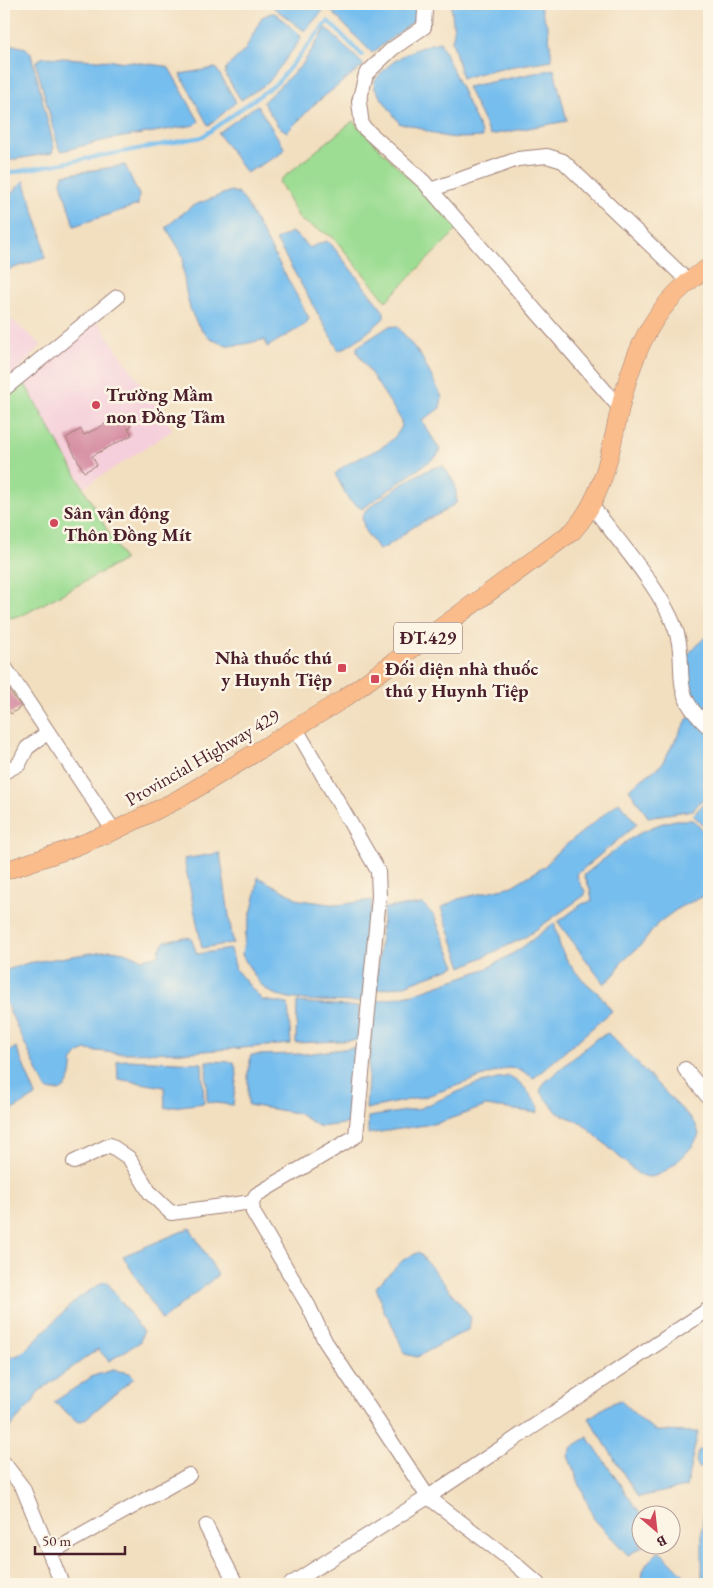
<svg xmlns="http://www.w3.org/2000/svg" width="713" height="1588" viewBox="0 0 713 1588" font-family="'EB Garamond',serif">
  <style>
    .built { fill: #f5cfdb }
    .green { fill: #9cdd93; stroke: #737e5f }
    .water { fill: #76beee; stroke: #606e8c }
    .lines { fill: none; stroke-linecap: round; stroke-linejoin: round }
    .stream { stroke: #76beee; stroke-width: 4 }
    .building { fill: #d58da3 }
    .minor-casing { stroke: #9e7f76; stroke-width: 16 }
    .major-casing { stroke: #9e7f76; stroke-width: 19 }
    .minor { stroke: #fff; stroke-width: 14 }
    .major { stroke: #fabc8b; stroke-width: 18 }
    .poi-dot { fill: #d1495b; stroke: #fcf5e5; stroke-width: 2 }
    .labels { text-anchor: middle; stroke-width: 5; stroke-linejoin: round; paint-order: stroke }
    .shield { fill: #fcf5e5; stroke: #7f5f63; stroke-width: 1 }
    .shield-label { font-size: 18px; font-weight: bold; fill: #4a1f2b }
    .poi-label { font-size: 19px; font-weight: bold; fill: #4a1f2b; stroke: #fcf5e5; text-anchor: start }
    .street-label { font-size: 19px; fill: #4a1f2b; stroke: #fcf5e5 }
  </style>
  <rect width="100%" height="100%" fill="#fcf5e5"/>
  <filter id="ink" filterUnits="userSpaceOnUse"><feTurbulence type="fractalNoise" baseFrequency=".02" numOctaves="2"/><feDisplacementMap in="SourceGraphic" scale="10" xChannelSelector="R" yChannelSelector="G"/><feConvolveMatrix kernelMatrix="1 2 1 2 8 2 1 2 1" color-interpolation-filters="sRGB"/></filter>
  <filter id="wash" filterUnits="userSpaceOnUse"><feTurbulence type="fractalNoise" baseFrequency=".0096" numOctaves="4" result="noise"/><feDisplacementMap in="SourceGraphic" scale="20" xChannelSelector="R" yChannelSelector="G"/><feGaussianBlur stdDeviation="1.12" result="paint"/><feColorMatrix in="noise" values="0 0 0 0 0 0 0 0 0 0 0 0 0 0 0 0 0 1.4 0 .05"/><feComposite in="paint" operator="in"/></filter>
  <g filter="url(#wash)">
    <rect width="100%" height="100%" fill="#f2dfc0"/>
    <path class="built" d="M4,313L41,345L4,385Z
      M97,321L173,430L84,487L22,379Z"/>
    <path class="green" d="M353,121L458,229L386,301L333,237L300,220L279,181Z
      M22,379L124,560L23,615L4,619V398Z"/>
    <path class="water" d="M269,4H328V5L306,30H303Z
      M334,4H416L417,13L414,21L372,53L330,10Z
      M451,4H539L548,28L552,60L496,69L462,78L452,40L454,32Z
      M271,13H275L300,35L301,39L268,83L241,100L225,74L226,68L245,50L262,17Z
      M326,28L364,65L317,102L287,132L278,126L263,102L302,65Z
      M440,42L482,134V137C467,138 453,139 438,135C424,131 415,124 400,124L375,89L374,82C388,61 414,47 440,42Z
      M4,43L26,48L31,54L54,147L52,153L4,161Z
      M44,57L133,62L165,66L169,68L199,121L195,125L106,140L62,151L59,149L36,64V61Z
      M216,68L236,102L211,124L208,125L180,74Z
      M554,69L567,121L490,135L467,87Z
      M257,105L285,149L279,155L246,173L218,133Z
      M125,165L139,195L138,205L74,226L61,182L63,175Z
      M24,180L42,236L45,258L4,271V196L11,194Z
      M231,191L239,194L245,201L309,318L306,324L267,347L265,340C252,341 241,347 227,345C192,338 186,299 183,269C182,265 184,261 183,257C181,250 170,235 166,227L192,206Z
      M291,232L299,237L309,248L326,241L331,244L384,312V318C370,331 356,342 339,351L276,240Z
      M397,326L421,356L442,397L440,408L422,421L440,450L437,456L362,509L349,500L335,474C353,454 389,454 402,426L400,418L357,352V347L388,327Z
      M443,466L455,484L457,502C444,514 427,518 412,528C401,535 392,545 379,550L365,531L362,517L366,510C385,497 421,467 443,466Z
      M709,633V719C686,699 688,685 686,656Z
      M693,717L709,729V792L693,810L648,817L629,789L661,765L688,718Z
      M709,798V831L693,815Z
      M619,802L637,824L577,874L578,880L585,891V895L524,938L462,967L441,908L458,899L512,886L545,866L555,854Z
      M676,820H693L709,837V896L702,897L680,907L658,923L643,943L621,963L615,974L604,984L558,922L582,904L592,901L590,889L584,875C614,852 637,827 676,820Z
      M220,853L233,943L202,948L184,859Z
      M258,877L300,900L338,905L372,900L362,1000L359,1002C337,1001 284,1003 267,990C256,982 249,966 242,955C245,928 256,904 258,877Z
      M423,904L434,916L456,966L402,986L375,990L384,908Z
      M554,923C557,931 558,941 561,949C570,968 582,980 598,993C603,998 607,1006 612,1011L534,1078L519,1069L507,1068L427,1096L366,1109L373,1002L413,994L488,968L520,949Z
      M184,937L191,938L197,954L231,949L236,970L262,1000L288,1004L291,1044L192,1052L116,1053L86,1050L79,1053L72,1062C73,1077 67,1098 46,1089L4,999V971L28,963L111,950L124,952L143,959L159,955V950L165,941Z
      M297,1002L359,1007L360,1040L296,1043Z
      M608,1033L695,1123L699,1134C696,1147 664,1177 650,1177C646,1177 641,1175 638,1174L582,1123L558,1113L540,1091L545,1082L597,1038Z
      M16,1047L36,1096L4,1115V1055Z
      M358,1047L351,1123L320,1127L297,1113L248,1105V1072L251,1055L305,1054Z
      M127,1060L202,1063L204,1103L165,1108L164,1087L118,1079L117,1061Z
      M206,1061L234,1062L237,1074L233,1105L207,1102Z
      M509,1076C523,1082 530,1095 539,1107L537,1113L486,1106L438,1123L368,1134V1117L418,1109L474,1085Z
      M190,1228L218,1275L162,1320L123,1256Z
      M419,1252L471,1317L469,1329L417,1357L405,1354L389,1318L385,1314L376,1287L403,1260Z
      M103,1282H107L143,1332L140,1342L109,1361L98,1349L38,1392L33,1402L4,1434V1351L12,1357L21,1354L77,1299Z
      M113,1370L130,1373L134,1378L84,1420L78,1422L54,1402L93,1376Z
      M620,1400L641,1420L656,1431L698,1432L686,1487L638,1497L589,1418L608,1405Z
      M588,1437L641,1515L640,1546H644L628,1555L594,1519L568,1456L572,1447Z
      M709,1446V1466L699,1468L696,1461L698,1451Z
      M709,1480V1583L702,1577V1532L706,1486Z
      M659,1552L664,1555L693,1584H644C638,1572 649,1559 659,1552Z"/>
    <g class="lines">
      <path class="stream" d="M4,174L202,137L277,83L328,21L362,55"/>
    </g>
    <g id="blocks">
      <path class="building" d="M125,414L131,427L128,428L132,435L92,456L97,465L84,472L66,438L81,429L84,435Z
        M4,683L21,707L11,714L4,704Z"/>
    </g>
  </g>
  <g filter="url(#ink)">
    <use href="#blocks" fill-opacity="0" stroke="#9e7f76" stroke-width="1"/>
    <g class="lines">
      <defs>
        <path id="minor" d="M423,4L425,10L424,27L392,49L366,74L359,102L362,126L424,182L620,408
          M430,190L518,159L547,156L563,161L688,281
          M4,389L117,297
          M592,506C617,539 666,595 677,634C686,664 673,688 696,714C700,718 704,724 709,727
          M4,666L114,831
          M295,727L378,871L379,897L356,1136L256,1195L252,1202L253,1212L308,1305L325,1341L428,1497L513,1562L538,1584
          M4,772L19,764L27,748L47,733
          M685,1069L709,1098
          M74,1162L110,1145L129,1158L150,1193L171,1213L252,1202
          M4,1463L23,1488L62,1584
          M206,1526L236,1584
          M50,1553L189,1475
          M291,1584L428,1497L709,1309"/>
        <path id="major" d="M4,871L67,850L114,831L177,800L225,771L342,700L573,531C604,496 610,453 620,408C634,349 656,300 709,267"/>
      </defs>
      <use href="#minor" class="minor-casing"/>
      <use href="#major" class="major-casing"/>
      <use href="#minor" class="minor"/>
      <use href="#major" class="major"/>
    </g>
  </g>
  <g class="poi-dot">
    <circle cx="96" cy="405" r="5"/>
    <circle cx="54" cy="523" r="5"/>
    <rect x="337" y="663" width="10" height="10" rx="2.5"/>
    <rect x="370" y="674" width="10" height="10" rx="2.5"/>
  </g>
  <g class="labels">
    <rect class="shield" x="394" y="622.5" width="68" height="31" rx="4"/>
    <g class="shield-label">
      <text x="428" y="644">ĐT.429</text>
    </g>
    <g class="poi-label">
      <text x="106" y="401">Trường Mầm<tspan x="106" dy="22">non Đồng Tâm</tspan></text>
      <text x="64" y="519">Sân vận động<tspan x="64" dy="22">Thôn Đồng Mít</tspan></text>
      <text x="332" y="664" text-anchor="end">Nhà thuốc thú<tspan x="332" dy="22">y Huynh Tiệp</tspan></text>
      <text x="385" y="675">Đối diện nhà thuốc<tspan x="385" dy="22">thú y Huynh Tiệp</tspan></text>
    </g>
    <g class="street-label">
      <text transform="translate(202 757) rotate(-30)" y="7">Provincial Highway 429</text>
    </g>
  </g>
  <rect width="713" height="1588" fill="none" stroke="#fcf5e5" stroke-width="20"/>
  <g transform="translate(656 1530) rotate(152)"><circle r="24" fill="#fcf5e5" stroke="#b59f9b"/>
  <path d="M0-4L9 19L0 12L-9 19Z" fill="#d1495b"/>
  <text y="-8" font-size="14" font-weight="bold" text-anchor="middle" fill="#4a1f2b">B</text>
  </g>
  <path d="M35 1546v8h90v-8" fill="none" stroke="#4a1f2b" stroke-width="2.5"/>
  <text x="42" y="1546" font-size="15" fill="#4a1f2b" stroke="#fcf5e5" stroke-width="4" paint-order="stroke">50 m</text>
</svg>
